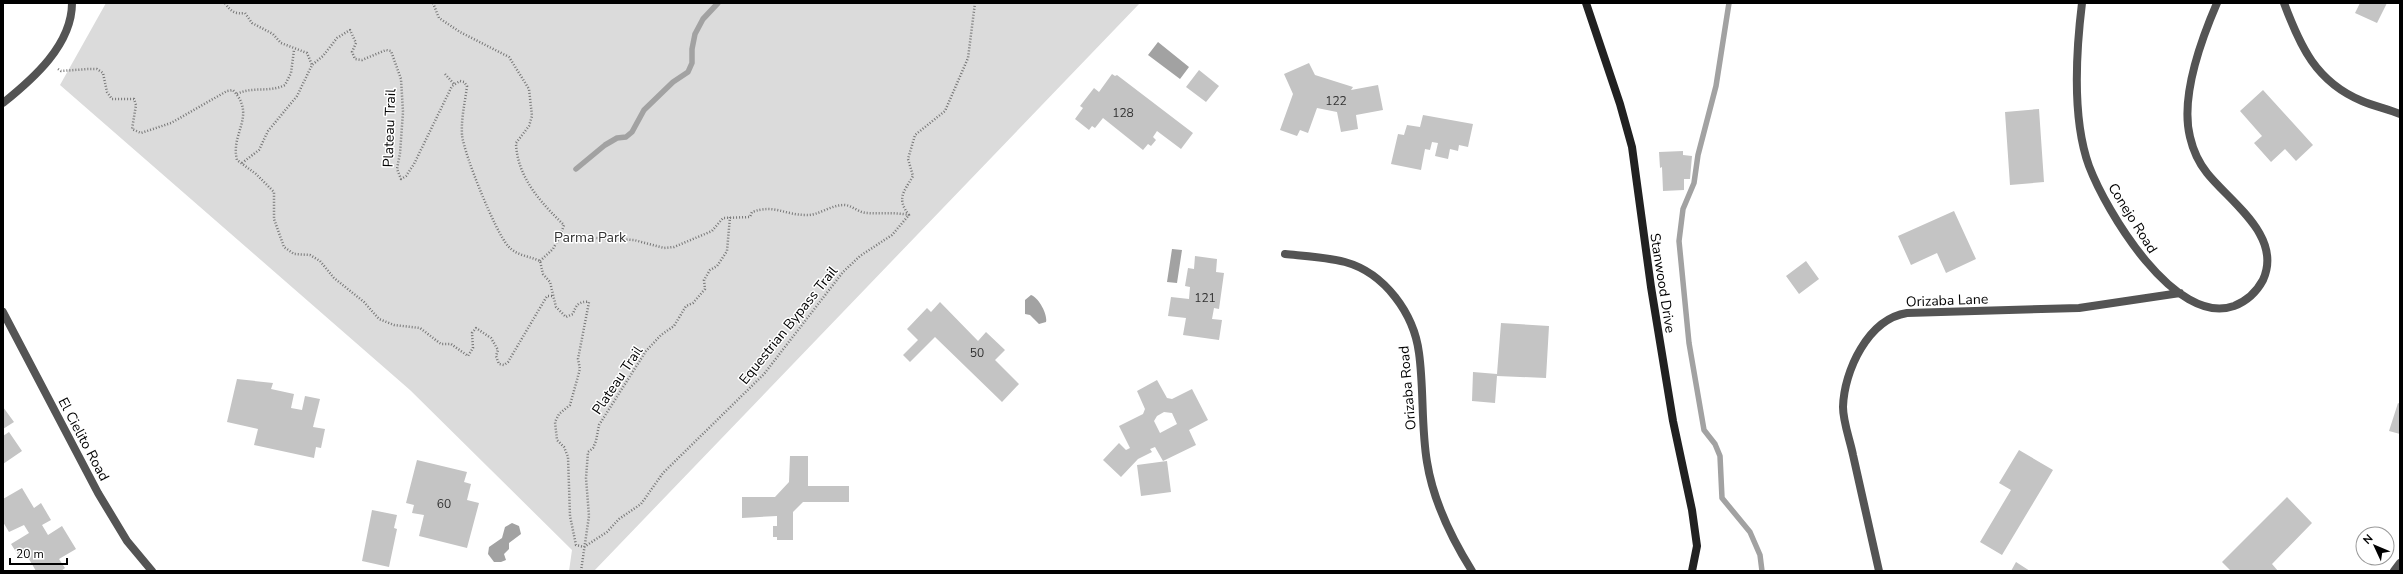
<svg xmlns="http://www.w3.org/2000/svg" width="2403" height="574" viewBox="0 0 2403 574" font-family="'Nunito Sans',sans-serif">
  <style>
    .green { fill: #dbdbdb }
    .water { fill: #a2a2a2 }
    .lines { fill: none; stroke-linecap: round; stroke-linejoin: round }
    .stream { stroke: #a2a2a2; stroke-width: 5.5 }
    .building { fill: #c4c4c4; fill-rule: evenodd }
    .path { stroke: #767676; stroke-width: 2.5; stroke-dasharray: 1 2; stroke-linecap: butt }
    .minor { stroke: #545454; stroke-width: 8 }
    .secondary { stroke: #212121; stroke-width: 8 }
    .labels { text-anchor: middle; stroke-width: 3; stroke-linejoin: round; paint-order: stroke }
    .number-label { font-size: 12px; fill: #313131 }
    .street-label { font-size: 14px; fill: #000; stroke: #fff }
    .park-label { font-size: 14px; fill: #323232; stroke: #fff }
  </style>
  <rect width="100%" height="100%" fill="#fff"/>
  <path class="green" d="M106,3H1140L594,571H569L572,550L410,390L60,85Z"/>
  <path class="water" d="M1158,42L1189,67L1180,79L1148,55Z
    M1172,249L1182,250L1177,283L1167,282Z
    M1031,295C1038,297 1048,314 1046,322L1039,324L1030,315L1025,314V300Z
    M512,523L519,526L521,534L509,543V549L504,554L506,560L501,562H494L488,554L489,547L502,538L505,527Z"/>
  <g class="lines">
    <path class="stream" d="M1729,3L1716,86L1698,155L1694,183L1683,209L1679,241L1689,343L1704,430L1715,444L1720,456L1722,498L1750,532L1760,555L1762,571
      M576,169L605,145L617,138L626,137L632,132L644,110L673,82L688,72L692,63V49L695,34L703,19L718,3"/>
  </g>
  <path class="building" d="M2360,3H2387L2377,23L2355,13Z
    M1309,63L1315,75L1353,87L1351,90L1378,85L1383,110L1356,115L1358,129L1341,132L1337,112L1317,108L1308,133L1300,130L1297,136L1280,130L1293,94L1284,74Z
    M1199,70L1219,86L1206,102L1186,87Z
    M1112,74L1115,76L1117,75L1193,133L1181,149L1157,131L1153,137L1156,140L1151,146L1148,144L1143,150L1103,118L1095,128L1092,126L1089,130L1075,119L1083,108L1080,106L1094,88L1099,92Z
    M2263,90L2313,145L2296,161L2285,149L2271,162L2254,143L2262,136L2240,111Z
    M2039,109L2044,182L2010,185L2005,112Z
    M1423,115L1473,124L1468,147L1459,145L1458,151L1450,149L1448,159L1435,156L1438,143L1432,142L1430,150L1425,149L1421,170L1391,164L1398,134L1404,135L1407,125L1420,127Z
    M1683,151V155L1692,156L1690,179H1684V190L1663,191L1662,167L1660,168L1659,152Z
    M1954,211L1976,259L1946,273L1937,253L1911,265L1898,236Z
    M1195,256L1217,259L1216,272L1224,273L1219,309L1214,308L1212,319L1222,320L1219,340L1183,335L1186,318L1168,316L1171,297L1189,299L1190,287L1185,286L1188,268L1194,269Z
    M1806,261L1819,279L1799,294L1786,276Z
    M940,302L978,341L986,332L1005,350L995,360L1019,384L1002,402L935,337L910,362L903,355L918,340L907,329L927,308L931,312Z
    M1501,323L1549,326L1546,378L1497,376L1495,403L1472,401L1473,372L1497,374Z
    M237,379L273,383L271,389L294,394L291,408L302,410L305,396L320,399L313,427L325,429L321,448L316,447L314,458L254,445L258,429L227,422Z
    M1157,380L1167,398L1172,399L1192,389L1208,420L1189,430L1196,445L1163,461L1155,447L1150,449L1152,452L1138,459L1121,477L1103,460L1119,443L1126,450L1130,448L1119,426L1143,414L1145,409L1137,391ZM1164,412L1172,413L1177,424L1160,433L1154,421L1157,416Z
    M2398,403L2400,404V434L2389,431Z
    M3,407L14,422L3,429Z
    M9,432L22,451L3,464V436Z
    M2019,450L2053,470L2002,555L1980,542L2011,490L1999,483Z
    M790,456H808V486H849V502H803L793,512V540H777V537H773V526H777V516L742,518V497H775L789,482Z
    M417,460L467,472L464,482L471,484L467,500L479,503L467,548L419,536L424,515L412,513L414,505L406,503Z
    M1167,461L1171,492L1141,496L1137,465Z
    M22,488L34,508L41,503L51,520L42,525L48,535L62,526L76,549L59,559L65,568L61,571H36L26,554L20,558L11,544L29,533L24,525L9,532L3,522V499Z
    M2287,497L2312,523L2272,564L2278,571H2231L2222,562Z
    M372,510L397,515L394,528L397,529L389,567L362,561Z
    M2016,562L2030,571H2011Z"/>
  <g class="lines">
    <path class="path" d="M225,3C231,12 235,14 245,13L252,23L273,34L281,43L307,53L312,65
      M433,3L439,18L460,32L509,57L529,89L532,116L529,126L516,143C517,177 541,203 564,225L560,236
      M58,69L61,71L88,69H97L103,73L107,92L112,99H134L136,105L132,129L141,133L171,123L227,91L233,90C257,116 230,133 237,160L256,174L274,192V219L284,247L294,254L310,255L320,261L334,278L364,302L379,319L394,325L420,328L441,344H451L468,356L473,348L472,333L476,328L491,338L498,350L496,356L499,364L504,365L508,362L547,296H553
      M445,74L454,84
      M237,94C252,86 269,93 285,85L291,73L294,50
      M242,163L259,150L268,131L297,96L312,65L323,56L337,38L350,30L356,43L352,52L355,59L362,60L386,50L391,51L401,79L403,112L400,153L397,169L401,179L406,176L414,164L452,86L460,81L464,82L467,86C465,103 461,118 462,135C464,154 495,231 508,246C517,256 529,256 540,261L543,274L550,282L556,307L566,317L573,314C576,305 579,301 589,302L578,359L580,369L570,405L559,414L555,422L557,440L564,447L568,457L570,516L576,545L584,547
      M540,261L553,249L560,236L634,240L664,248L674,247L712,231L723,218L750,217L752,212C775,204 784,215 806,215C818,216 830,205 844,205C852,205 859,213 867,213C881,214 895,212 909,215
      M584,547L607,532L619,519L641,504L663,473L764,374L843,272L860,256L892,235L909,215C896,198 904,192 913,176L908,159L915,135L945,111L968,58L975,3
      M581,571L589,516L586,478L588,452L593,448L596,441L599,425L646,351L661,335L674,326L686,306L693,303L705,289L704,280L710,270L717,266L727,251L730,217"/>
    <path class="minor" d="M2082,3C2076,52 2072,119 2089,166C2106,211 2175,327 2234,306C2247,301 2256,293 2263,280C2283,236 2230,202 2207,173C2199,163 2193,150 2190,137C2180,97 2201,40 2217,3
      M2284,3C2300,46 2316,82 2362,101C2374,106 2387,109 2400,114
      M3,103C33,79 72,45 72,3
      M1285,254C1305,256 1326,257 1345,262C1385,273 1414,314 1419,353C1424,389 1421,426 1427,462C1433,500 1452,539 1472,571
      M3,312L98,493L127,541L152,571
      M1879,571C1870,532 1862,494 1853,455C1850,440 1843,422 1843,407C1844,371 1868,319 1907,313L2079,308L2180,293
      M2394,571L2400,563"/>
    <path class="secondary" d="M1586,3L1620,104L1632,147L1651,287L1673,421L1692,510L1697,546L1692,571"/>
  </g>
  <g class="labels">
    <g class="number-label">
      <text x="1336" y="105">122</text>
      <text x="1123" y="117">128</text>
      <text x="1205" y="302">121</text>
      <text x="977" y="357">50</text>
      <text x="444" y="508">60</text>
    </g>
    <g class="street-label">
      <text transform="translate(389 128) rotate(-88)" y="5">Plateau Trail</text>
      <text transform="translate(2133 218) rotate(58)" y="5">Conejo Road</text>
      <text transform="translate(1663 283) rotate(81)" y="5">Stanwood Drive</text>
      <text transform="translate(1947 300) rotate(-2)" y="5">Orizaba Lane</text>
      <text transform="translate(788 325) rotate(-51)" y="5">Equestrian Bypass Trail</text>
      <text transform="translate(617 380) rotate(-56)" y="5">Plateau Trail</text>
      <text transform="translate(1407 388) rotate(-95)" y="5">Orizaba Road</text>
      <text transform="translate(84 439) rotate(62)" y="5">El Cielito Road</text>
    </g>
    <g class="park-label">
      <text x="590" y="242">Parma Park</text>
    </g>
  </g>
  <rect width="2403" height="574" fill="none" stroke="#000000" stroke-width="8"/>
  <g transform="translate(2375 546) rotate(314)"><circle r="19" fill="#ffffff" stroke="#999999"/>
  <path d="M0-3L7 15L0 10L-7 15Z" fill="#000000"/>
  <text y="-6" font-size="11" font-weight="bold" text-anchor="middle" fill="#000000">N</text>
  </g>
  <path d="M10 558v6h57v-6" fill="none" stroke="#000000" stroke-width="2"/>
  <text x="16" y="558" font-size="12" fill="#000000" stroke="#ffffff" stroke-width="3" paint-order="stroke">20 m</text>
</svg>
